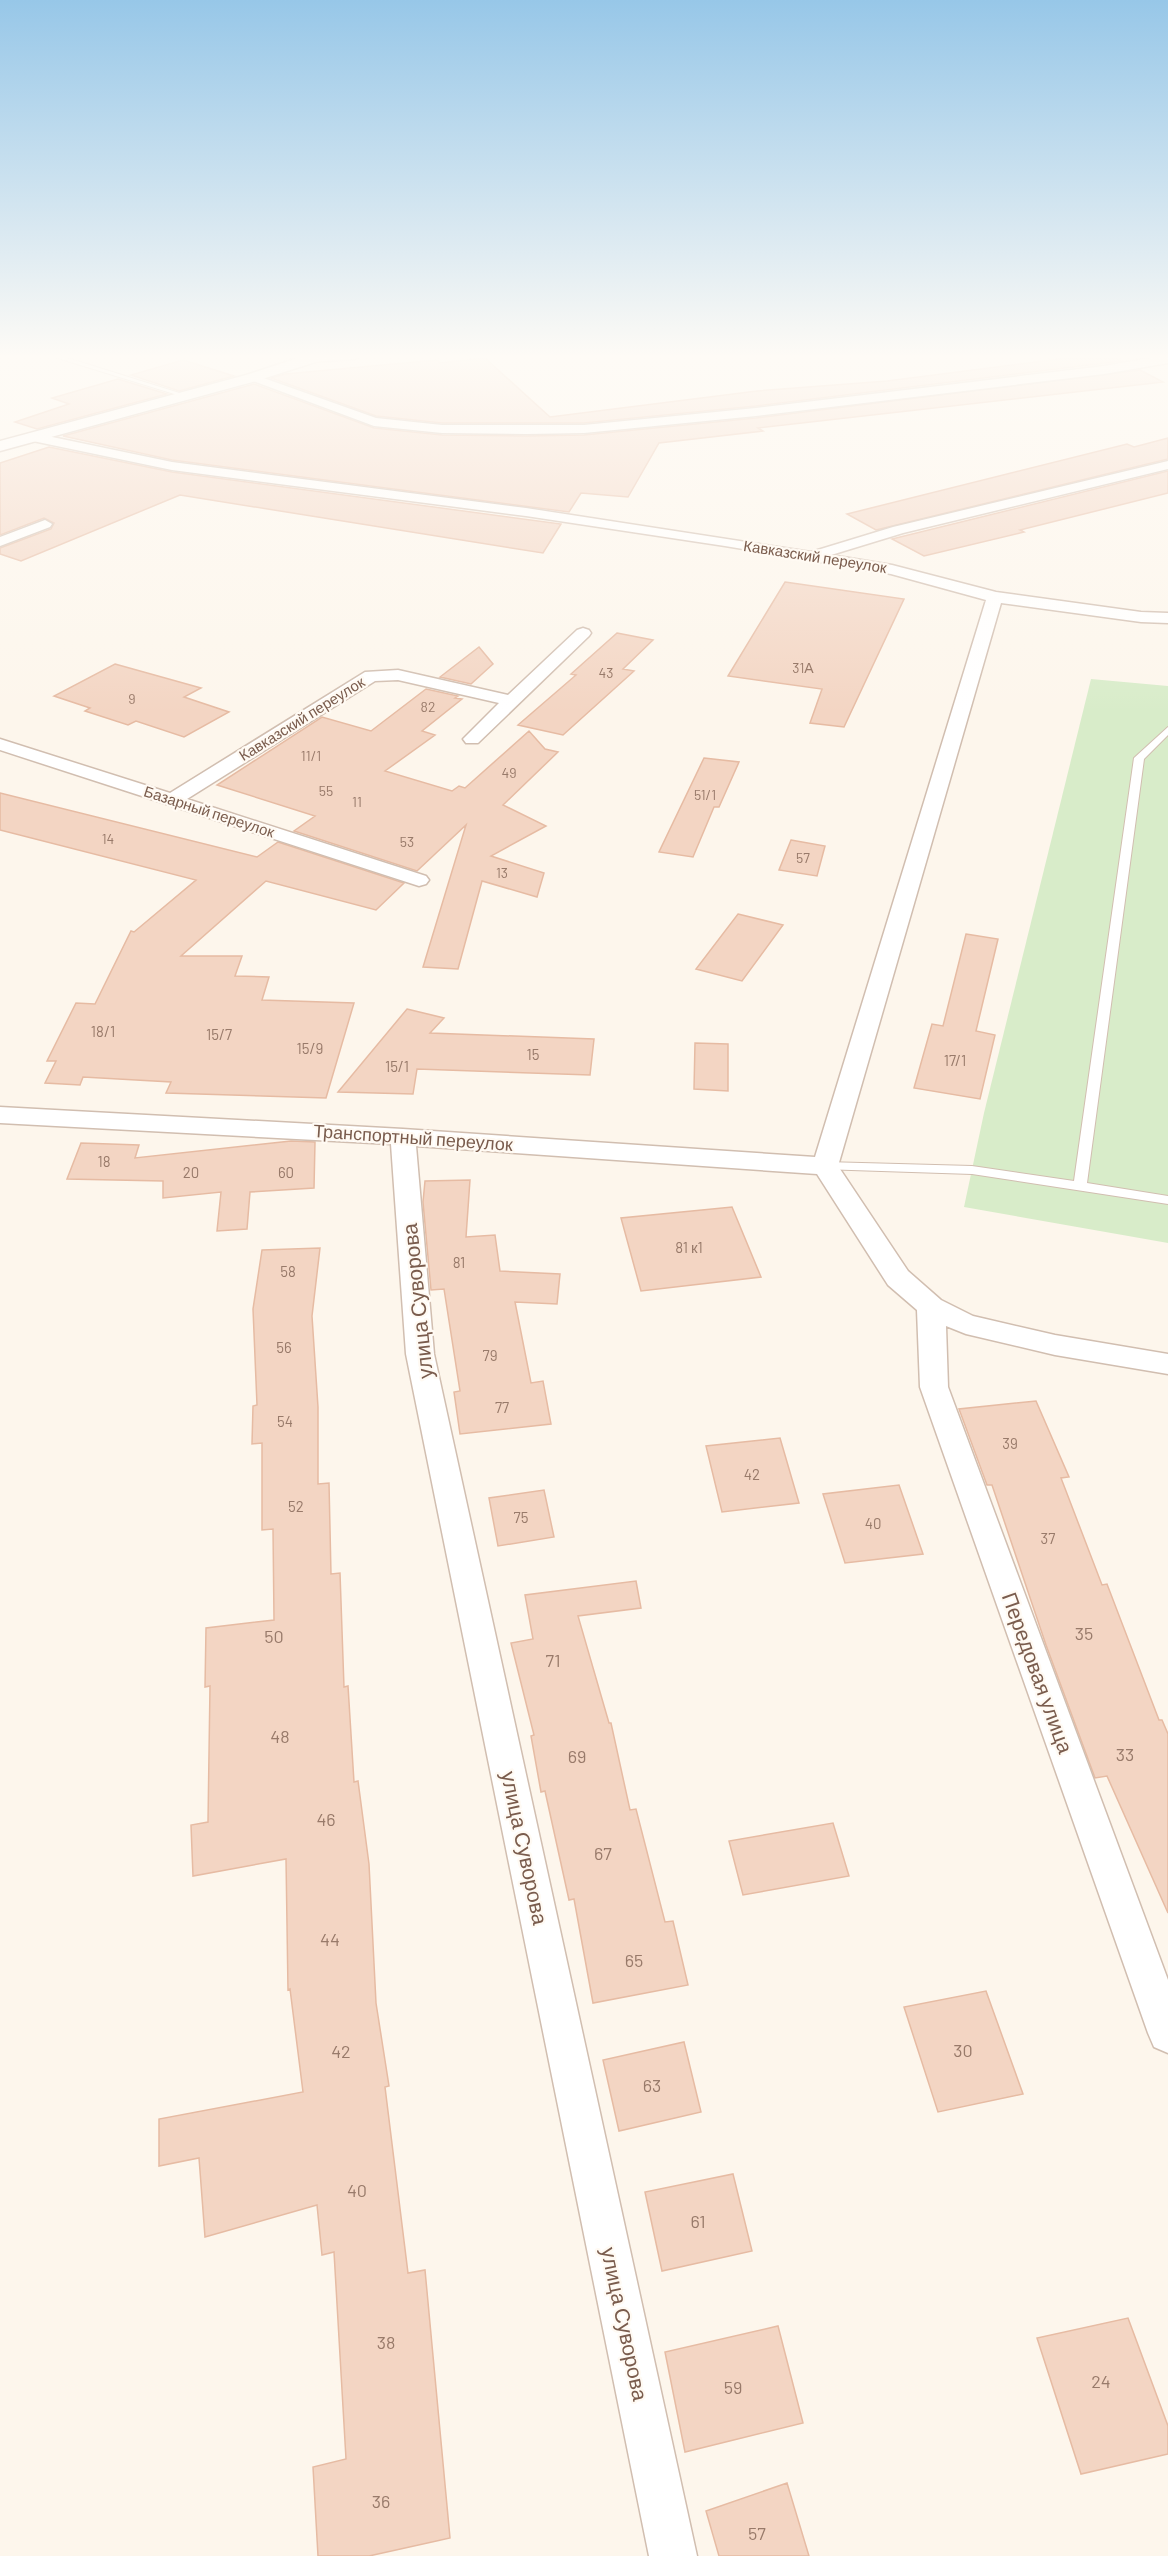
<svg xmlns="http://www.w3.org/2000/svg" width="1168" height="2556" viewBox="0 0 1168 2556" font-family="Barlow,sans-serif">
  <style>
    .green { fill: #d8ecc9 }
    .building { fill: #f3d5c3; stroke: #e6bba3; stroke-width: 1.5 }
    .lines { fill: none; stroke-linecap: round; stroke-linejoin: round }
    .service-casing { stroke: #d1beb0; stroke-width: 2 }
    .minor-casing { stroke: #d1beb0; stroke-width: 3 }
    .tertiary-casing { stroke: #d1beb0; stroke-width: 3 }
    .service { fill: #fff; fill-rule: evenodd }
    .minor { fill: #fff; fill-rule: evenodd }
    .tertiary { fill: #fff; fill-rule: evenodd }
    .labels { text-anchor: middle; stroke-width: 4.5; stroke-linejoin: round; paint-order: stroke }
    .far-number-label { font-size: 14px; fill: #987a6a }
    .far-street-label { font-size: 15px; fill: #7a5c4d; stroke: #fffaf3 }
    .number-label { font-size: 15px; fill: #987a6a }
    .street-label { font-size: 18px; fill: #7a5c4d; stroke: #fffaf3 }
    .near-number-label { font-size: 18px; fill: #987a6a }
    .near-street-label { font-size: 21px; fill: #7a5c4d; stroke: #fffaf3 }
  </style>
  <rect width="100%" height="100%" fill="#fdf6ec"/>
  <path class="green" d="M1091,679L1168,686V1243L964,1207L984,1113Z"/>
  <path class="building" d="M1091,355H1111L1121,361L756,406L584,423H442L376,416L271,378L285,374L437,360L440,363L485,358L550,417L757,391L887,381Z
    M183,360L234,376L179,391L131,375Z
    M1140,370L1163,382L758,428L763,431L659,443L628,497L581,493L569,512L172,460L63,436L254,384L374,428L442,435L526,436L584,435L756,418Z
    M118,379L167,394L37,429L15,422L69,404L52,398Z
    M1168,438V459L876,530L847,514L1127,444L1134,447Z
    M49,447L172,472L561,524L543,553L180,495L21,561L0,554V548L51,529L54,523L44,518L0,535V463Z
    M1168,471V493L1020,530L1024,532L924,556L892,539Z
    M785,582L904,599L844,727L810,723L822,689L728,676Z
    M617,633L653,640L623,669L634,671L563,735L518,725L576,675L571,674Z
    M479,647L493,664L471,684L440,677Z
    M115,664L201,688L184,697L229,712L184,737L136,721L128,725L85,711L90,708L54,696Z
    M426,689L458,696L455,698L462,699L422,731L435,735L385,771L452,791L459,786L465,788L529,731L545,749L558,752L503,805L546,826L491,856L544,873L537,897L482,881L458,969L423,967L466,825L417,871L294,831L315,816L217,785L322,717L371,731Z
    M704,758L739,762L719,807H714L693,857L659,852Z
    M0,793L257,857L278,842L404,883L376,910L266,881L181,956H242L235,976L269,977L262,1000L354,1003L326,1098L166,1093L171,1082L83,1077L80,1085L45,1083L56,1061H47L76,1003L95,1004L131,931L134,932L196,880L0,830Z
    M791,840L825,846L817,876L779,870Z
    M738,914L783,925L742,981L696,969Z
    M966,934L998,939L976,1031L995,1035L980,1099L914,1088L932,1024L943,1026Z
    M407,1009L444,1018L430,1033L594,1039L590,1075L417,1069L413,1094L338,1092Z
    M695,1043L728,1044V1091L694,1089Z
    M291,1141L315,1142L314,1188L250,1192L247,1229L217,1231L221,1192L163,1198V1181L67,1179L81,1143L139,1145L135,1158Z
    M470,1180L466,1237L495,1235L500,1271L560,1274L557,1304L515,1302L531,1383L543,1381L551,1424L460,1434L454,1392L460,1391L444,1289L431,1290L423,1202L425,1181Z
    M732,1207L761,1277L641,1291L621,1218Z
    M320,1248L312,1316L318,1407V1484L329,1483L331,1574L340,1573L344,1687L348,1686L354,1782L358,1781L369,1864L376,2003L389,2086L385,2087L408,2273L425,2270L450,2538L369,2556H318L313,2467L346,2459L334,2252L322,2255L317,2205L205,2237L199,2158L159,2166V2119L303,2092L290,1989L288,1990L286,1859L193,1876L191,1825L208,1822L210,1686L205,1687L206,1628L274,1620L273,1529L262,1530V1443L252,1444L253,1406L257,1405L253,1309L262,1250Z
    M1036,1401L1069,1477L1061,1478L1102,1585L1107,1584L1159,1720H1162L1168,1734V1913L1107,1776L1095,1778L1046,1645L992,1485H987L959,1409Z
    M780,1438L799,1503L722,1512L706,1446Z
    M899,1485L923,1554L845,1563L823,1494Z
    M544,1490L554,1537L498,1546L489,1498Z
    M636,1581L641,1608L578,1616L609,1723H611L630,1810L636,1809L665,1922L673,1921L688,1985L593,2003L574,1899L569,1900L545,1791L541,1792L531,1736L534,1735L511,1643L533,1639L525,1595Z
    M833,1823L849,1876L743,1895L729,1841Z
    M986,1991L1023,2094L938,2112L904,2007Z
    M684,2042L701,2112L619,2131L603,2060Z
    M733,2174L752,2251L662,2271L645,2192Z
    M1128,2318L1168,2426V2454L1081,2474L1037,2338Z
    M778,2326L803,2423L685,2452L665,2352Z
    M787,2483L809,2556H719L706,2511Z"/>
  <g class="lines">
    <defs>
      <path id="service" d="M48,355H58L189,396L184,397Z
        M1168,727V735L1144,759L1087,1183L1168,1196V1204L972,1174L821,1169L819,1166L821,1163L825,1162L972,1166L1074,1181L1134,758Z"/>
      <path id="minor" d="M315,355H361L355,359L311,362L309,359Z
        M1168,355V363L1104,374L756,416L584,433L526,434L442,433L374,426L245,378L251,374L255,375L376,418L442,425H584L756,408L1104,366Z
        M33,433L172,462L526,508L811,552L893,527L1168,461V469L903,533L831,555L892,565L996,592L1141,612L1168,613V623L1141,622L1001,603L838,1166L908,1271L941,1300L973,1316L1055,1335L1168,1354V1374L1055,1355L966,1334L946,1326L948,1387L1168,1980V2053L1154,2047L1148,2033L920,1387L917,1310L888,1285L817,1174L416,1146L434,1354L697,2556H649L406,1354L391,1144L0,1123V1107L403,1129L815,1157L986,600L891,574L725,546L526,516L172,470L28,440L26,437L28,434Z
        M45,520L52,524L50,527L0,546V537Z
        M583,628L589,630L591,633L589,636L478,743H466L463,739L499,703L398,680L375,681L187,799L426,876L429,880L426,884L419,886L0,750V739L170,793L365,672L398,670L508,695L577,630Z"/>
      <path id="tertiary" d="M307,355H330L328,358L256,381L0,451V441L246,375Z"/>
    </defs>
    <use href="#service" class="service-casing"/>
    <use href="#minor" class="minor-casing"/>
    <use href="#tertiary" class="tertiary-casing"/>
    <use href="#service" class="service"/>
    <use href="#minor" class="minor"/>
    <use href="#tertiary" class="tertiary"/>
  </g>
  <linearGradient id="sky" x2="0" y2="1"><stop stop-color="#97c7e8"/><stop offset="0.5" stop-color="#fefbf6"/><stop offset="1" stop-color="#fefbf6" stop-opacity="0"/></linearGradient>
  <rect width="1168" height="713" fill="url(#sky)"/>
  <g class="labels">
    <g class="far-number-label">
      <text x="803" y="673">31А</text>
      <text x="606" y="678">43</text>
      <text x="132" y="704">9</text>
      <text x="428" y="712">82</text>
      <text x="311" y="761">11/1</text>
      <text x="509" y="778">49</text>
      <text x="326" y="796">55</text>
      <text x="705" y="800">51/1</text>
      <text x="357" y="807">11</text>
      <text x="108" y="844">14</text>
      <text x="407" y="847">53</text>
      <text x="803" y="863">57</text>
      <text x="502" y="878">13</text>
    </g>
    <g class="far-street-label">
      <text transform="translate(815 557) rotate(9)" y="5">Кавказский переулок</text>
      <text transform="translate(302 719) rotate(-32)" y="5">Кавказский переулок</text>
      <text transform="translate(209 812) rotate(18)" y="5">Базарный переулок</text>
    </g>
    <g class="number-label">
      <text x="103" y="1037">18/1</text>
      <text x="219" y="1040">15/7</text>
      <text x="310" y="1054">15/9</text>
      <text x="533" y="1060">15</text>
      <text x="955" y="1066">17/1</text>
      <text x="397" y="1072">15/1</text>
      <text x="104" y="1167">18</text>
      <text x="191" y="1178">20</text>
      <text x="286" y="1178">60</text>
      <text x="689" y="1253">81 к1</text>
      <text x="459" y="1268">81</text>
      <text x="288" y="1277">58</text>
      <text x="284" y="1353">56</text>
      <text x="490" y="1361">79</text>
      <text x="502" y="1413">77</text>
      <text x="285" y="1427">54</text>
      <text x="1010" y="1449">39</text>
      <text x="752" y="1480">42</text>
      <text x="296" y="1512">52</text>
      <text x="521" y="1523">75</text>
      <text x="873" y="1529">40</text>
      <text x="1048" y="1544">37</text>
    </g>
    <g class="street-label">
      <text transform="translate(413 1138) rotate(4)" y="6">Транспортный переулок</text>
    </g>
    <g class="near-number-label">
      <text x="1084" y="1640">35</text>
      <text x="274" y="1643">50</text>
      <text x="553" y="1667">71</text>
      <text x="280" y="1743">48</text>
      <text x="1125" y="1761">33</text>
      <text x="577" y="1763">69</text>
      <text x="326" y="1826">46</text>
      <text x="603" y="1860">67</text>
      <text x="330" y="1946">44</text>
      <text x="634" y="1967">65</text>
      <text x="963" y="2057">30</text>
      <text x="341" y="2058">42</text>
      <text x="652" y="2092">63</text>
      <text x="357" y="2197">40</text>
      <text x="698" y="2228">61</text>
      <text x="386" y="2349">38</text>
      <text x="1101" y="2388">24</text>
      <text x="733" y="2394">59</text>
      <text x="381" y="2508">36</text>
      <text x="757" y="2540">57</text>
    </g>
    <g class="near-street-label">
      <text transform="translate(418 1301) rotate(-96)" y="7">улица Суворова</text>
      <text transform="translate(1037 1673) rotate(70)" y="7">Передовая улица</text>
      <text transform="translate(524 1848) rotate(78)" y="7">улица Суворова</text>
      <text transform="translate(624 2324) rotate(78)" y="7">улица Суворова</text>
    </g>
  </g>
</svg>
